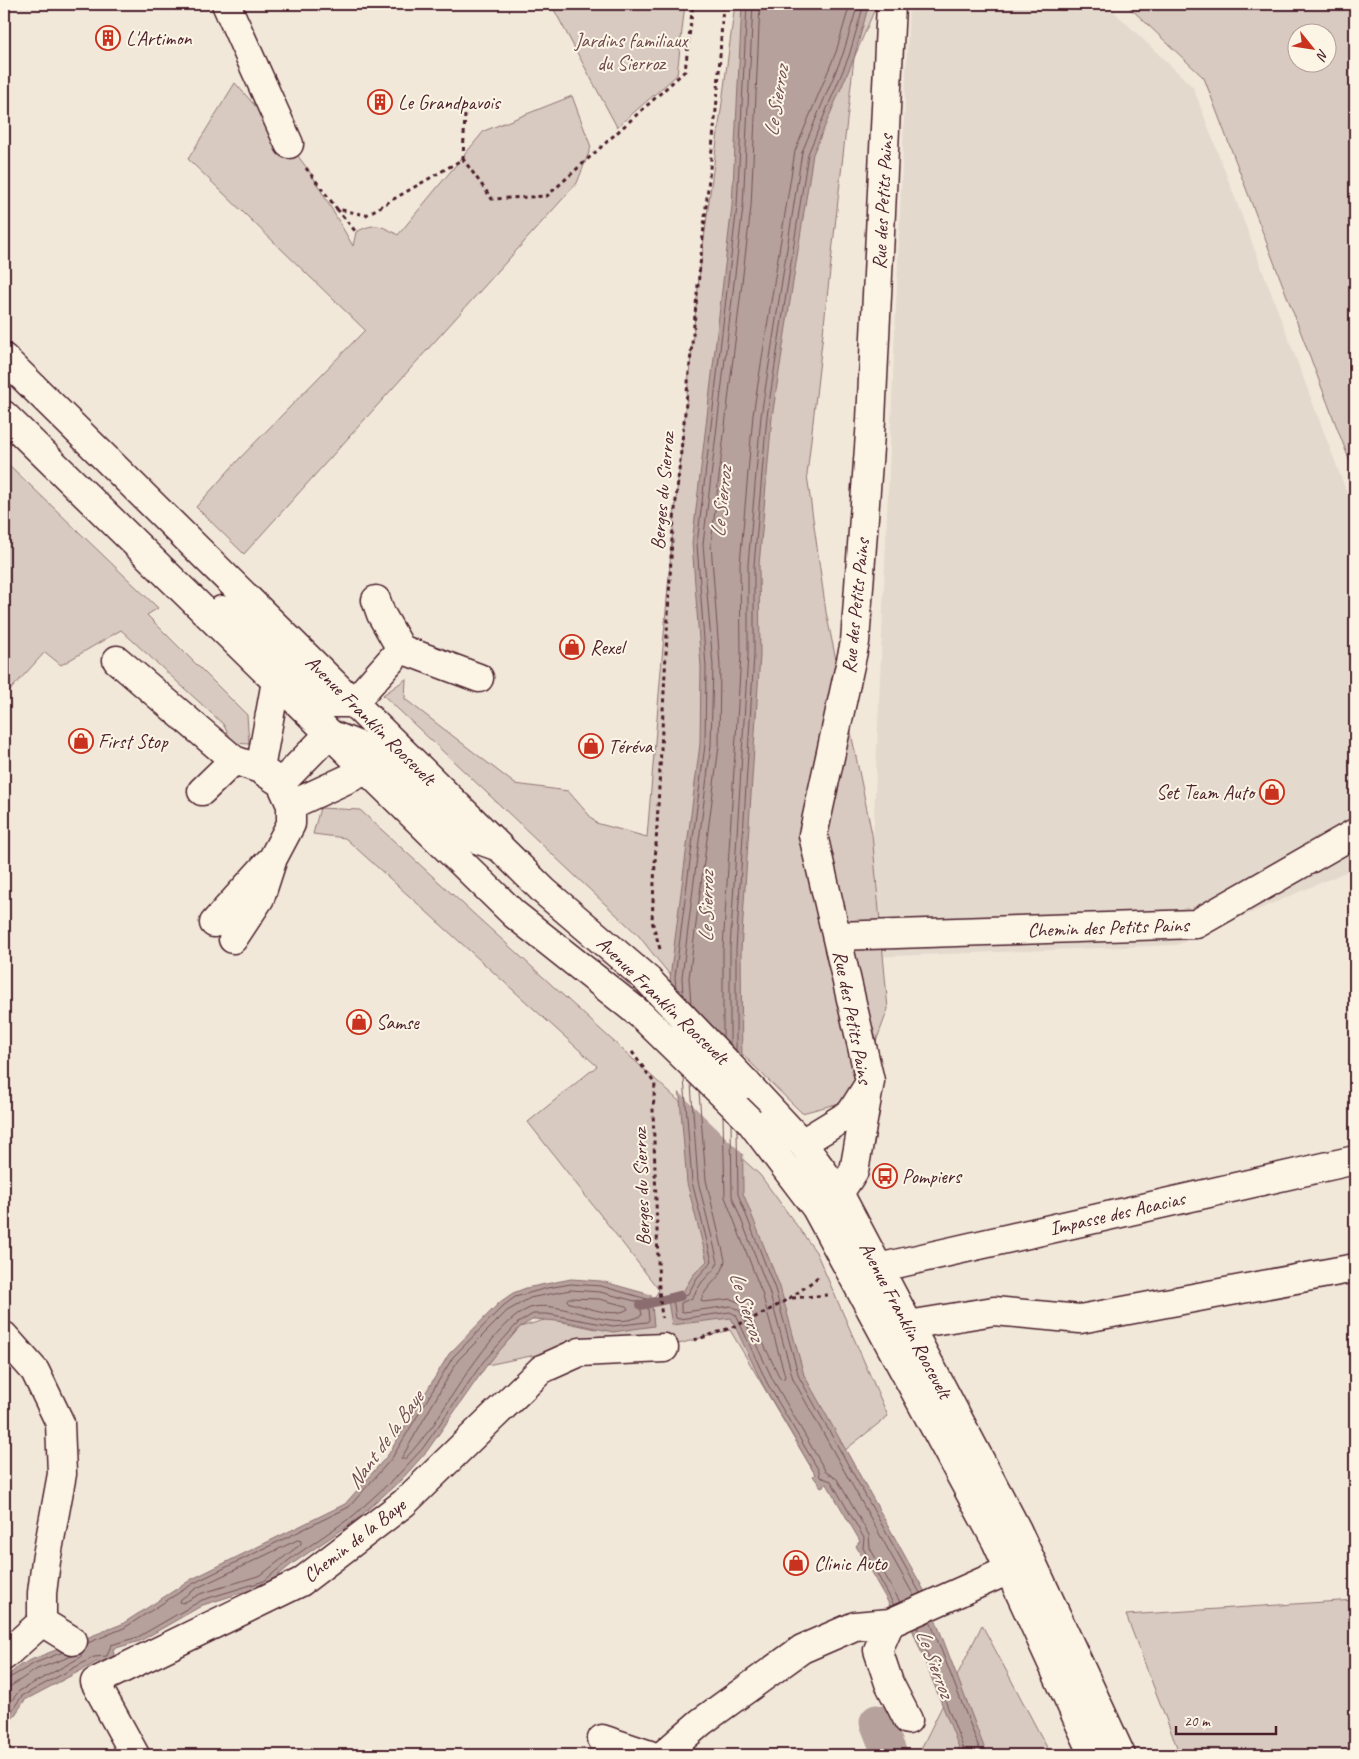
<svg xmlns="http://www.w3.org/2000/svg" width="1359" height="1759" viewBox="0 0 1359 1759" font-family="Caveat,sans-serif">
  <style>
    .built { fill: #e4d9cd }
    .green { fill: #d8cac0; stroke: #917476; fill-rule: evenodd }
    .water { fill: #b6a19c; stroke: #8b6d6f }
    .pier { fill: #f1e8da }
    .lines { fill: none; stroke-linecap: round; stroke-linejoin: round }
    .shore { stroke: #755358; stroke-width: 1 }
    .stream { stroke: #8b6d6f; stroke-width: 10 }
    .canal { stroke: #b6a19c; stroke-width: 35 }
    .minor-casing { stroke: #4a1f2b; stroke-width: 31 }
    .major-casing { stroke: #4a1f2b; stroke-width: 31 }
    .path { stroke: #4a1f2b; stroke-width: 3; stroke-dasharray: 4 4; stroke-linecap: butt }
    .minor { stroke: #fcf5e5; stroke-width: 28 }
    .major { stroke: #fcf5e5; stroke-width: 28 }
    .major-bridge-casing { stroke: #4a1f2b; stroke-width: 31; stroke-linecap: butt }
    .major-bridge { stroke: #fcf5e5; stroke-width: 28 }
    .labels { text-anchor: middle; stroke-width: 4; stroke-linejoin: round; paint-order: stroke }
    .poi-label { font-size: 20px; fill: #4a1f2b; stroke: #fcf5e5; text-anchor: start }
    .park-label { font-size: 20px; fill: #6e4a50; stroke: #fcf5e5 }
    .street-label { font-size: 20px; fill: #4a1f2b; stroke: #fcf5e5 }
    .water-label { font-size: 21px; font-style: italic; fill: #704c53; stroke: #fcf5e5 }
  </style>
  <rect width="100%" height="100%" fill="#f1e8da"/>
  <filter id="ink" filterUnits="userSpaceOnUse"><feTurbulence type="fractalNoise" baseFrequency=".02" numOctaves="2"/><feDisplacementMap in="SourceGraphic" scale="10" xChannelSelector="R" yChannelSelector="G"/><feConvolveMatrix kernelMatrix="1 2 1 2 8 2 1 2 1" color-interpolation-filters="sRGB"/></filter>
  <g filter="url(#ink)">
    <path class="built" d="M909,4H1106L1193,87L1355,514V868L1177,945L868,957Z"/>
    <path class="green" d="M551,4H685L677,75L617,127Z
      M735,4H877L854,58L807,475L826,612L872,834L888,1009L855,1099L802,1113C744,1057 688,1001 639,936L383,695L406,679L405,699L515,784L568,791L596,823L647,837L672,539L700,269Z
      M1126,4H1355V475L1204,78ZM1296,32H1326V62H1296Z
      M235,83L289,144L312,175L353,246L356,232C376,222 380,225 398,235L484,131L572,96L591,147L577,183L244,554L196,507L240,458L365,330L188,159Z
      M4,460L158,608L147,615L247,715L249,744L233,743L223,724L121,630L61,665L45,652L4,697Z
      M320,808L360,810L760,1175L816,1252L888,1416L815,1474L730,1330L664,1348L555,1351L487,1365L520,1327L548,1319L596,1329L651,1303L659,1290L528,1122L597,1066L345,838L313,834Z
      M1355,1600V1755H1180L1126,1615Z
      M982,1625L1051,1755H918Z"/>
    <path class="water" d="M742,4H869L854,58L813,154L772,417L759,565L760,655L741,950L743,1193L780,1287L804,1375L925,1592L987,1755H962L907,1616L897,1624L888,1602L856,1546L860,1541L827,1484L821,1487L813,1476L815,1474L763,1385L731,1318L672,1325L667,1295L684,1290L693,1275L707,1261L687,1183L670,978L700,744L701,667L692,543L732,206Z
      M571,1279L601,1281L651,1295L654,1326L613,1332L568,1322L534,1319L520,1327L487,1365L427,1451L402,1479L356,1520L292,1564L266,1585L203,1605L140,1641L113,1649L115,1661L97,1662L25,1700L4,1731V1679L19,1666L33,1659L122,1624L192,1579L345,1504L388,1455L449,1354L500,1302L513,1293L526,1288Z"/>
    <path class="pier" d="M668,984L744,1063L745,1156L678,1091Z"/>
    <g class="lines">
      <path class="shore" d="M676,988L675,977L705,745L706,667L697,544L737,206L747,4
        M683,995L682,977L711,745L713,666L703,544L743,207L753,4
        M691,1004L689,978L719,746L720,666L711,544L751,207L760,4
        M723,1037V949L741,655L740,564L753,415L795,151L836,52L850,4
        M730,1045V949L748,655V565L761,416L802,152L843,54L858,4
        M736,1051V950L754,655V565L767,416L808,154L849,56L864,4
        M684,1078L692,1182L712,1261L697,1278L688,1294L673,1299L676,1318L679,1319L730,1312L736,1315L767,1383L819,1471L820,1477L831,1481L864,1538L863,1548L894,1605
        M691,1084L698,1181L718,1262L715,1268L702,1282L692,1298L681,1303V1311L684,1312L731,1306L740,1311L773,1380L826,1472L837,1479L869,1535L870,1548L900,1602
        M699,1092L706,1180L725,1260C724,1277 706,1285 701,1300L703,1302L731,1299L745,1305L779,1376L783,1380L785,1376L762,1293L725,1197L723,1116
        M731,1123L732,1196L769,1291L793,1379L914,1596
        M737,1129L738,1194L775,1289L799,1377L920,1593
        M571,1290L600,1292L639,1302L642,1315C612,1334 561,1298 530,1308C497,1320 453,1394 434,1424C425,1436 415,1448 405,1459H401L458,1360L507,1311L530,1298Z
        M569,1298L599,1299L626,1306L628,1309C613,1319 585,1306 569,1303L567,1300Z
        M298,1540L301,1541V1544L261,1575L200,1594L183,1603L180,1602L181,1599L197,1588Z
        M930,1621L982,1755
        M917,1627L966,1755
        M4,1681L35,1663L63,1652
        M4,1687L11,1686L37,1669L72,1656
        M4,1711L19,1691L81,1657V1653
        M4,1722L22,1696L94,1657L107,1656L111,1645L138,1637L202,1600L264,1581L289,1560L353,1516L398,1475L423,1448L483,1362L518,1323L533,1314H547L613,1326L647,1322L649,1320L647,1299L601,1286L571,1284L547,1288L515,1297L503,1306L453,1357L392,1458L349,1507L194,1583L124,1628L88,1643"/>
      <path class="stream" d="M641,1305L680,1296"/>
      <path class="canal" d="M877,1722L890,1755"/>
      <defs>
        <path id="minor" d="M226,4L289,144
          M376,600L381,614L401,649L479,678
          M222,610L321,703H353L401,649
          M117,660L234,760L260,769L281,783L291,805V824L273,858L260,898L233,939
          M260,769L276,681
          M281,783L329,734L385,756L465,835L499,847
          M202,791L234,760
          M291,805L367,770
          M214,923L268,863
          M837,936L1196,924L1355,833
          M802,1143L851,1113L866,1089
          M839,1193L854,1171L870,1081L813,835L855,642L871,420L891,4
          M878,1268L1355,1160
          M908,1325L994,1311L1080,1319L1355,1268
          M4,1336L35,1371L60,1423L62,1474L46,1561L42,1593V1622L4,1656
          M42,1622L73,1641
          M890,1623L878,1650L889,1683L908,1720
          M602,1739L650,1755
          M135,1755L95,1682L301,1582L404,1503L542,1369L580,1352L664,1348
          M663,1755L701,1722L802,1649L855,1626L890,1623L1009,1570L1028,1558"/>
        <path id="major" d="M4,358L545,892L648,980
          M4,415L514,914L641,1015
          M747,1084L802,1143L839,1193L1017,1530L1121,1755
          M750,1121L816,1208L842,1256L996,1541L1094,1755"/>
      </defs>
      <use href="#minor" class="minor-casing"/>
      <use href="#major" class="major-casing"/>
      <path class="path" d="M463,159L465,113
        M306,168L337,209L366,215L463,159L492,199L547,196L685,71L693,4
        M337,209L356,232
        M660,949L652,921L672,539L718,90L723,4
        M632,1052L655,1084L653,1110L659,1290L662,1318
        M792,1298L828,1295
        M694,1340C739,1327 783,1307 819,1276"/>
      <use href="#minor" class="minor"/>
      <use href="#major" class="major"/>
      <defs>
        <path id="major-bridge" d="M648,980L747,1084
          M641,1015L750,1121"/>
      </defs>
      <use href="#major-bridge" class="major-bridge-casing"/>
      <use href="#major-bridge" class="major-bridge"/>
    </g>
  </g>
  <defs>
    <symbol id="building-ring" viewBox="-11 -11 22 22"><circle r="9.5" fill="#fcf5e5" stroke="#c8321e" stroke-width="1.5"/><path d="M-4-6H4V6H1V3H-1V6H-4ZM-2.5-4.3h1.7v1.8h-1.7ZM.8-4.3h1.7v1.8H.8ZM-2.5-1h1.7V.8h-1.7ZM.8-1h1.7V.8H.8Z" fill="#c8321e"/></symbol>
    <symbol id="shop-ring" viewBox="-11 -11 22 22"><circle r="9.5" fill="#fcf5e5" stroke="#c8321e" stroke-width="1.5"/><path d="M-5-2.5h2.3a2.7 3.5 0 0 1 5.4 0H5L5.5 6h-11ZM-1.5-2.5h3a1.5 2.3 0 0 0-3 0Z" fill="#c8321e"/></symbol>
    <symbol id="bus-ring" viewBox="-11 -11 22 22"><circle r="9.5" fill="#fcf5e5" stroke="#c8321e" stroke-width="1.5"/><path d="M-5-6H5V4H4V6H2V4H-2V6H-4V4H-5ZM-3.5-4V0h7V-4ZM-3.5 1.2v1.5H-2V1.2ZM2 1.2v1.5H3.5V1.2Z" fill="#c8321e"/></symbol>
  </defs>
  <g fill-rule="evenodd">
    <use href="#building-ring" x="94" y="24" width="28" height="28"/>
    <use href="#building-ring" x="366" y="88" width="28" height="28"/>
    <use href="#shop-ring" x="558" y="633" width="28" height="28"/>
    <use href="#shop-ring" x="67" y="727" width="28" height="28"/>
    <use href="#shop-ring" x="577" y="732" width="28" height="28"/>
    <use href="#shop-ring" x="1258" y="778" width="28" height="28"/>
    <use href="#shop-ring" x="345" y="1008" width="28" height="28"/>
    <use href="#bus-ring" x="871" y="1162" width="28" height="28"/>
    <use href="#shop-ring" x="782" y="1549" width="28" height="28"/>
  </g>
  <g class="labels">
    <g class="poi-label">
      <text x="126" y="45">L'Artimon</text>
      <text x="398" y="109">Le Grandpavois</text>
      <text x="590" y="654">Rexel</text>
      <text x="98" y="748">First Stop</text>
      <text x="608" y="753">Téréva</text>
      <text x="1254" y="799" text-anchor="end">Set Team Auto</text>
      <text x="376" y="1029">Samse</text>
      <text x="902" y="1183">Pompiers</text>
      <text x="814" y="1570">Clinic Auto</text>
    </g>
    <g class="park-label">
      <text x="631" y="47">Jardins familiaux<tspan x="631" dy="23">du Sierroz</tspan></text>
    </g>
    <g class="street-label">
      <text transform="translate(882 202) rotate(-87)" y="7">Rue des Petits Pains</text>
      <text transform="translate(662 491) rotate(-85)" y="7">Berges du Sierroz</text>
      <text transform="translate(855 606) rotate(-84)" y="7">Rue des Petits Pains</text>
      <text transform="translate(371 720) rotate(45)" y="7">Avenue Franklin Roosevelt</text>
      <text transform="translate(1108 927) rotate(-2)" y="7">Chemin des Petits Pains</text>
      <text transform="translate(663 1000) rotate(44)" y="7">Avenue Franklin Roosevelt</text>
      <text transform="translate(853 1017) rotate(79)" y="7">Rue des Petits Pains</text>
      <text transform="translate(641 1187) rotate(-92)" y="7">Berges du Sierroz</text>
      <text transform="translate(1117 1213) rotate(-13)" y="7">Impasse des Acacias</text>
      <text transform="translate(906 1320) rotate(62)" y="7">Avenue Franklin Roosevelt</text>
      <text transform="translate(354 1540) rotate(-38)" y="7">Chemin de la Baye</text>
    </g>
    <g class="water-label">
      <text transform="translate(776 101) rotate(-81)" y="7">Le Sierroz</text>
      <text transform="translate(721 502) rotate(-84)" y="7">Le Sierroz</text>
      <text transform="translate(706 907) rotate(-89)" y="7">Le Sierroz</text>
      <text transform="translate(747 1306) rotate(72)" y="7">Le Sierroz</text>
      <text transform="translate(385 1440) rotate(-54)" y="7">Nant de la Baye</text>
      <text transform="translate(935 1663) rotate(69)" y="7">Le Sierroz</text>
    </g>
  </g>
  <rect width="1359" height="1759" fill="none" stroke="#fcf5e5" stroke-width="20"/>
  <rect x="10" y="10" width="1339" height="1739" fill="none" stroke="#4a1f2b" stroke-width="2" filter="url(#ink)"/>
  <g transform="translate(1312 48) rotate(120)"><circle r="24" fill="#fcf5e5" stroke="#b59f9b"/>
  <path d="M0-4L9 19L0 12L-9 19Z" fill="#c8321e"/>
  <text y="-8" font-size="14" font-weight="bold" text-anchor="middle" fill="#4a1f2b">N</text>
  </g>
  <path d="M1176 1726v8h100v-8" fill="none" stroke="#4a1f2b" stroke-width="2.5"/>
  <text x="1184" y="1726" font-size="15" fill="#4a1f2b" stroke="#fcf5e5" stroke-width="4" paint-order="stroke">20 m</text>
</svg>
